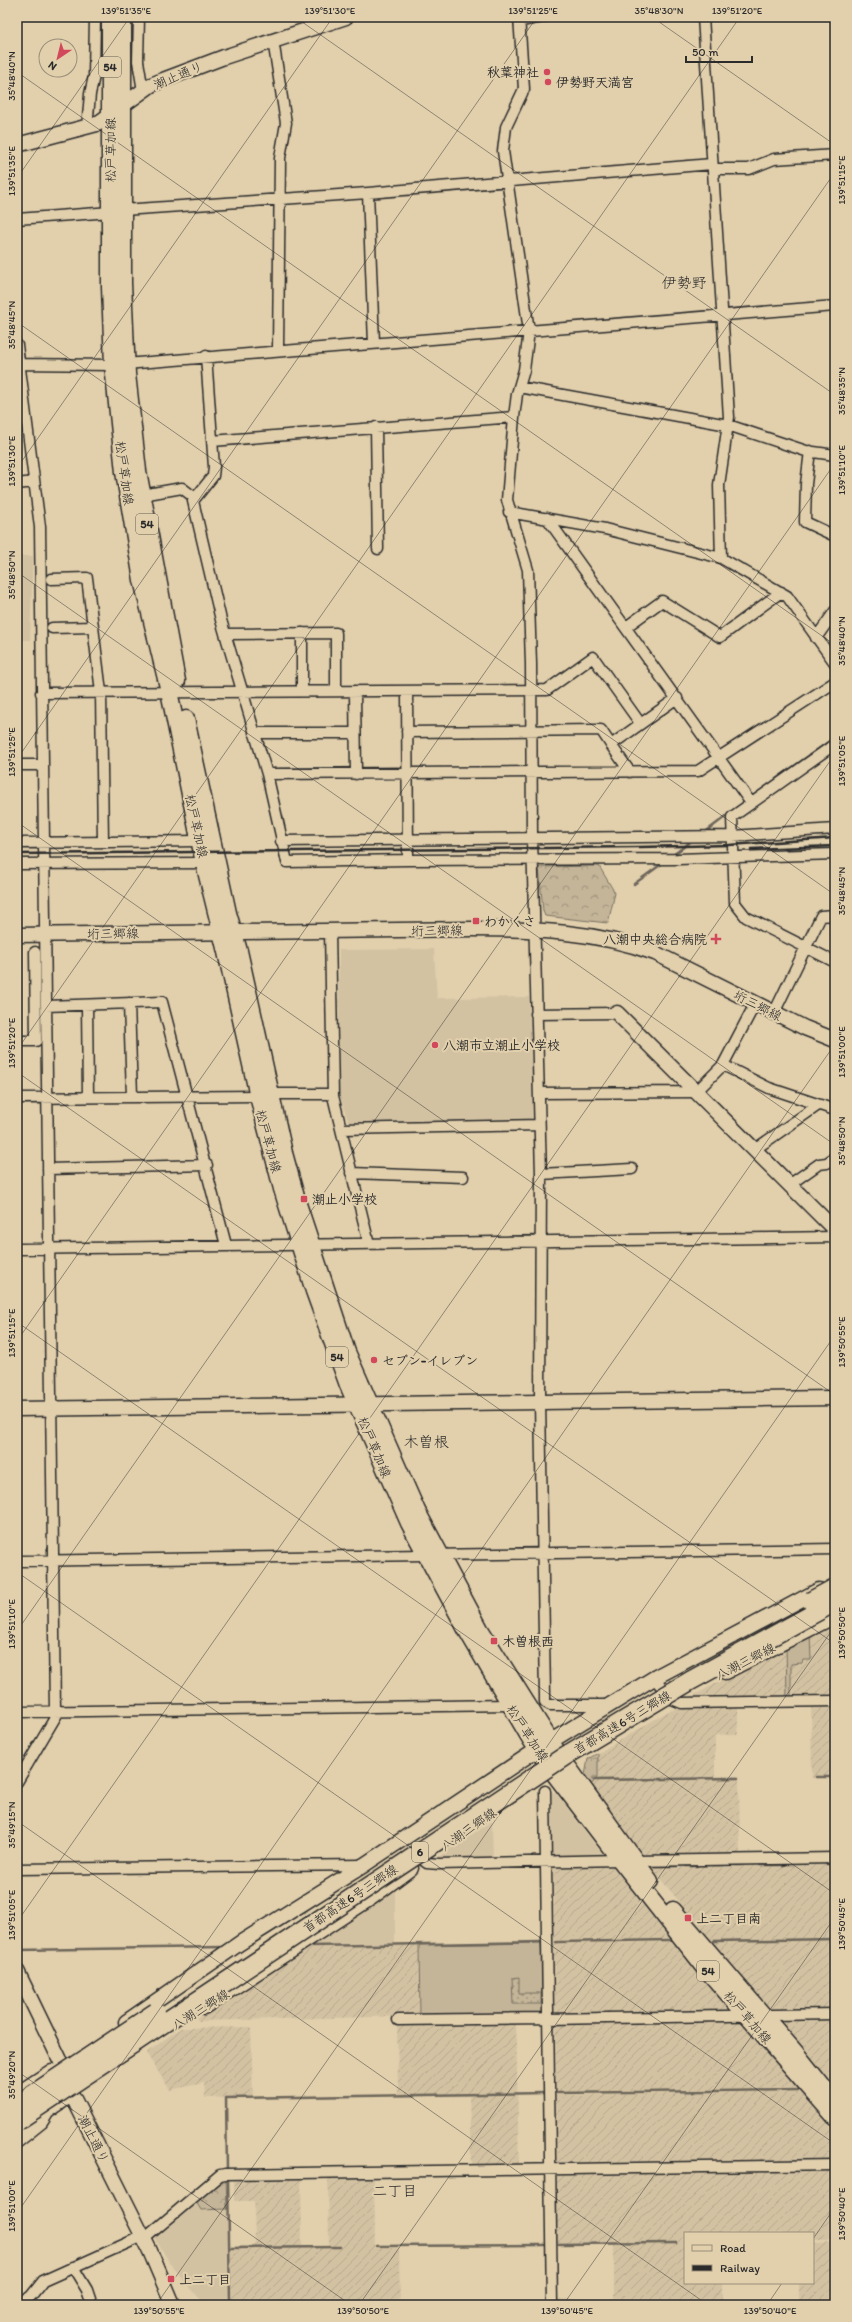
<svg xmlns="http://www.w3.org/2000/svg" width="852" height="2322" viewBox="0 0 852 2322" font-family="Itim,'Klee One',sans-serif">
  <style>
    .built { fill: #d3c2a2 }
    .industrial { fill: url(#industrial-furrows) }
    .grass { fill: #c4b598; stroke: #787062 }
    .forest { fill: url(#forest-crowns); stroke: #787062 }
    .garden { fill: url(#garden-dots); stroke: #787062 }
    .lines { fill: none; stroke-linecap: round; stroke-linejoin: round }
    .stream { stroke: #6d665a; stroke-width: 2.5 }
    .street-casing { stroke: #2b2b2b; stroke-width: 13 }
    .secondary-casing { stroke: #2b2b2b; stroke-width: 17 }
    .primary-casing { stroke: #2b2b2b; stroke-width: 19 }
    .street { stroke: #e2d0ad; stroke-width: 10 }
    .secondary { stroke: #e2d0ad; stroke-width: 14 }
    .primary { stroke: #e2d0ad; stroke-width: 16 }
    .rail { stroke: #2b2b2b; stroke-width: 2.5 }
    .highway-bridge-casing { stroke: #2b2b2b; stroke-width: 21; stroke-linecap: butt }
    .highway-bridge { stroke: #e2d0ad; stroke-width: 18 }
    .ticks { fill: none; stroke: #2b2b2b; stroke-width: 1; stroke-opacity: 0.45 }
    .poi-dot { fill: #d1495b; stroke: #e2d0ad; stroke-width: 1.5 }
    .labels { text-anchor: middle; stroke-width: 4; stroke-linejoin: round; paint-order: stroke }
    .shield { fill: #e2d0ad; stroke: #625c52; stroke-width: 1 }
    .shield-label { font-size: 12px; font-weight: bold; fill: #2b2b2b }
    .poi-label { font-size: 13px; font-weight: bold; fill: #2b2b2b; stroke: #e2d0ad; text-anchor: start }
    .street-label { font-size: 13px; fill: #2b2b2b; stroke: #e2d0ad }
    .quarter-label { font-size: 15px; fill: #2b2b2b; stroke: #e2d0ad }
    .neatline { fill: none; stroke: #2b2b2b; stroke-width: 1.5 }
    .ticks-label { font-size: 10px; text-anchor: middle; fill: #2b2b2b }
  </style>
  <defs>
    <pattern id="industrial-furrows" width="10" height="10" patternUnits="userSpaceOnUse"><rect width="10" height="10" fill="#d3c2a2"/><path d="M-1 1l2-2M0 10L10 0M9 11l2-2" fill="none" stroke="#b5a78c"/></pattern>
    <pattern id="forest-crowns" width="20" height="18" patternUnits="userSpaceOnUse"><rect width="20" height="18" fill="#c4b598"/><path d="M2 6a3 3 0 1 1 6 0M12 15a3 3 0 1 1 6 0" fill="none" stroke="#9f937c"/></pattern>
    <pattern id="garden-dots" width="8" height="8" patternUnits="userSpaceOnUse"><rect width="8" height="8" fill="#c4b598"/><path d="M2 2h.1M6 6h.1" fill="none" stroke="#9f937c" stroke-width="1.8" stroke-linecap="round"/></pattern>
  </defs>
  <rect width="100%" height="100%" fill="#e2d0ad"/>
  <filter id="ink" filterUnits="userSpaceOnUse"><feTurbulence type="fractalNoise" baseFrequency=".025" numOctaves="2"/><feDisplacementMap in="SourceGraphic" scale="8" xChannelSelector="R" yChannelSelector="G"/><feConvolveMatrix kernelMatrix="1 2 1 2 8 2 1 2 1" color-interpolation-filters="sRGB"/></filter>
  <g filter="url(#ink)">
    <path class="built" d="M17,556H33L30,640H17Z
      M434,949L437,998L529,997L533,1121L349,1124L339,1093V950Z
      M552,1792L556,1793L604,1856L552,1858Z
      M492,1821L493,1859L440,1860L438,1857Z
      M395,1887V1943L308,1945Z
      M195,2200L202,2210L227,2209L228,2305H205L171,2265L153,2235Z"/>
    <path class="industrial" d="M835,1623V1698L691,1699V1697L786,1644Z
      M835,1705V1778H812L811,1706Z
      M679,1707H738V1734L715,1735V1776H739L740,1855L643,1856L591,1784L594,1782L593,1778H598V1753L667,1712Z
      M835,1862V2010L770,2011L648,1864Z
      M613,1867L671,1939L554,1940L553,1868Z
      M674,1942L733,2012L555,2015L554,1943Z
      M419,1945L420,2016L199,2021L196,2018L304,1947Z
      M777,2019H835V2087Z
      M740,2020L798,2088L556,2092L555,2023Z
      M516,2022L519,2166L471,2167L469,2096L398,2097L397,2024Z
      M251,2027L253,2097L205,2098L204,2083L170,2090L146,2053L180,2028Z
      M800,2091L835,2132V2161L557,2165L556,2095Z
      M835,2169V2240H813V2233H685V2283H722V2305H556V2299H614V2245L673,2244V2242L557,2244V2173Z
      M374,2174L375,2248H399L400,2305H231L230,2247L255,2246L254,2201H234V2177L301,2175L302,2246H329L328,2175Z
      M835,2242V2305H799V2283H813V2243Z"/>
    <path class="grass" d="M810,1634L811,1660H803L802,1663L791,1664V1698H787L786,1644Z
      M541,1943L543,2014L420,2016L419,1945Z"/>
    <path class="forest" d="M599,866L615,893L608,923L545,916L543,911L539,867Z
      M598,1753V1778H593L594,1782L591,1784L585,1775L588,1759Z
      M223,2177H226L227,2209L201,2210L195,2200Z"/>
    <path class="garden" d="M519,1977V1993H541V2004H513L512,1978Z"/>
    <g class="lines">
      <path class="stream" d="M776,779L835,737
        M704,833L729,814
        M673,855L693,840
        M634,884L663,863
        M816,1777H835
        M595,1780L738,1778
        M826,1864H831
        M714,1865H722
        M735,1865H742
        M760,1865H784
        M653,1866H677
        M686,1866H697
        M714,1941L835,1939
        M556,1942L671,1940
        M309,1946L541,1942
        M17,1950L223,1947
        M557,2093L798,2090
        M227,2170L226,2098L543,2093
        M228,2177L230,2305
        M559,2244L676,2243
        M377,2246L544,2245
        M229,2248L340,2247"/>
      <defs>
        <path id="street" d="M139,17L138,61L143,91
          M519,17L524,89L506,127L503,151L529,331L524,370L517,394L514,417L507,500L528,570L531,664L532,838L541,1174L540,1401L545,1695V1702L550,1705H611
          M703,17L729,417L719,485L721,558
          M520,21L544,17
          M273,40L286,123L280,158L278,350
          M87,128L90,94L94,76L95,17
          M713,169H749L774,159L835,155
          M368,193L374,343
          M123,210L368,193L712,164
          M17,219L111,212
          M17,345L40,527L55,1711
          M206,356L214,467L213,476L193,501L221,620L267,774L287,862L408,860L407,691
          M17,364L113,365L835,306
          M519,387L728,425L806,451L835,455
          M376,427L378,549
          M212,441L514,417
          M810,451L806,484L805,522L835,536
          M17,484L34,482
          M142,495L182,488L195,498
          M509,512L605,529L721,558L787,596L835,663
          M547,518L751,803
          M51,579L87,578L101,692L103,842
          M626,627L662,601L720,637L781,592
          M52,628L93,627
          M225,634L336,633V691
          M816,638L835,611
          M302,691V633
          M355,691L356,774
          M41,693L547,690L593,657L640,723
          M407,732L601,730L611,745
          M254,733H355
          M835,744L732,817L735,903L746,917L835,962
          M17,765H42
          M630,772L611,745L677,698
          M267,774L698,771L835,682
          M281,841L732,836L835,829
          M17,843L200,841
          M408,860L678,859L835,854
          M17,864L204,863
          M330,931L333,1096L369,1244
          M129,1003L132,1096
          M87,1005L88,1097
          M46,1006L162,1002L226,1245
          M774,1013L821,916L835,915
          M536,1014L617,1013
          M17,1041H36L35,952
          M723,1065L769,1088L835,1110
          M539,1093L696,1092L723,1065L755,1004
          M269,1094H333
          M17,1098L258,1096
          M342,1129L539,1125
          M754,1150L817,1106
          M48,1169L207,1165
          M351,1173L463,1177
          M541,1174L632,1169
          M789,1185L819,1164L827,1163L835,1157
          M17,1249L835,1237
          M17,1561L835,1549
          M654,1678L672,1699L682,1703L835,1701
          M17,1712L510,1705
          M17,1782L59,1711
          M545,1791L552,2305
          M423,1860L427,1863L439,1864L620,1860
          M635,1861L835,1858
          M17,1869L364,1865
          M548,2019L835,2014
          M398,2020L548,2018
          M17,2143L42,2123L47,2115
          M144,2239L220,2175L225,2174L835,2165
          M73,2267L87,2290L92,2305
          M18,2305L31,2296L43,2281L143,2236"/>
        <path id="secondary" d="M17,145L97,124L151,85L163,80L224,57L346,17
          M17,935L472,929C534,929 596,931 655,953L805,1028L835,1040
          M617,1013L835,1230
          M17,1409L835,1398
          M725,1672L835,1616
          M17,1971L62,2064L72,2095L150,2251L173,2305
          M204,2007L371,1898L411,1868
          M126,2022L240,1943L364,1865L538,1749L654,1678L819,1590
          M17,2094L52,2071
          M17,2132L68,2097"/>
        <path id="primary" d="M110,17V287L113,365L124,472L142,580L169,691L204,863L226,952L258,1096L282,1189L314,1291L348,1385L409,1523L467,1631L531,1740L552,1771L620,1860L707,1970L835,2117
          M123,17V283L127,374L138,471L177,681
          M186,719L228,913L239,951L284,1153L298,1204L347,1352L417,1511L480,1629L558,1753L650,1881
          M673,1910L795,2052L835,2102"/>
      </defs>
      <use href="#street" class="street-casing"/>
      <use href="#secondary" class="secondary-casing"/>
      <use href="#primary" class="primary-casing"/>
      <use href="#street" class="street"/>
      <use href="#secondary" class="secondary"/>
      <use href="#primary" class="primary"/>
      <path class="rail" d="M751,849L835,846
        M17,854L639,847L729,845L835,838"/>
      <defs>
        <path id="highway-bridge" d="M811,1601L835,1588
          M17,2105L156,2012
          M17,2121L565,1756L690,1681L835,1602"/>
      </defs>
      <use href="#highway-bridge" class="highway-bridge-casing"/>
      <use href="#highway-bridge" class="highway-bridge"/>
    </g>
  </g>
  <path class="ticks" d="M295,17L835,395M652,17L835,145M17,72L835,645M17,178L130,17M17,322L835,895M17,468L333,17M17,572L835,1145M17,759L537,17M17,822L835,1395M17,1050L740,17M17,1072L835,1644M17,1322L835,1894M17,1341L835,172M17,1572L835,2144M17,1631L835,463M17,1821L708,2305M17,1922L835,754M17,2071L351,2305M17,2213L835,1044M813,2239L835,2207M156,2305L835,1335M359,2305L835,1626M563,2305L835,1917M767,2305L782,2283"/>
  <g class="poi-dot">
    <circle cx="547" cy="72" r="4"/>
    <circle cx="548" cy="82" r="4"/>
    <rect x="472" y="917" width="8" height="8" rx="2"/>
    <path d="M714 933h4v4h4v4h-4v4h-4v-4h-4v-4h4z"/>
    <circle cx="435" cy="1045" r="4"/>
    <rect x="300" y="1195" width="8" height="8" rx="2"/>
    <circle cx="374" cy="1360" r="4"/>
    <rect x="490" y="1637" width="8" height="8" rx="2"/>
    <rect x="684" y="1914" width="8" height="8" rx="2"/>
    <rect x="167" y="2275" width="8" height="8" rx="2"/>
  </g>
  <g class="labels">
    <g class="shield">
      <rect x="99" y="57" width="22" height="20" rx="3"/>
      <rect x="136" y="514" width="22" height="20" rx="3"/>
      <rect x="326" y="1347" width="22" height="20" rx="3"/>
      <rect x="412" y="1842" width="16" height="20" rx="3"/>
      <rect x="697" y="1961" width="22" height="20" rx="3"/>
    </g>
    <g class="shield-label">
      <text x="110" y="71">54</text>
      <text x="147" y="528">54</text>
      <text x="337" y="1361">54</text>
      <text x="420" y="1856">6</text>
      <text x="708" y="1975">54</text>
    </g>
    <g class="poi-label">
      <text x="539" y="77" text-anchor="end">秋葉神社</text>
      <text x="556" y="87">伊勢野天満宮</text>
      <text x="484" y="926">わかくさ</text>
      <text x="707" y="944" text-anchor="end">八潮中央総合病院</text>
      <text x="443" y="1050">八潮市立潮止小学校</text>
      <text x="312" y="1204">潮止小学校</text>
      <text x="382" y="1365">セブン-イレブン</text>
      <text x="502" y="1646">木曽根西</text>
      <text x="696" y="1923">上二丁目南</text>
      <text x="179" y="2284">上二丁目</text>
    </g>
    <g class="street-label">
      <text transform="translate(178 75) rotate(-23)" y="5">潮止通り</text>
      <text transform="translate(110 150) rotate(-90)" y="5">松戸草加線</text>
      <text transform="translate(125 473) rotate(82)" y="5">松戸草加線</text>
      <text transform="translate(197 826) rotate(78)" y="5">松戸草加線</text>
      <text transform="translate(437 930) rotate(-1)" y="5">垳三郷線</text>
      <text transform="translate(113 933) rotate(-1)" y="5">垳三郷線</text>
      <text transform="translate(758 1005) rotate(27)" y="5">垳三郷線</text>
      <text transform="translate(269 1141) rotate(75)" y="5">松戸草加線</text>
      <text transform="translate(375 1447) rotate(67)" y="5">松戸草加線</text>
      <text transform="translate(745 1661) rotate(-27)" y="5">八潮三郷線</text>
      <text transform="translate(622 1722) rotate(-31)" y="5">首都高速6号三郷線</text>
      <text transform="translate(528 1733) rotate(57)" y="5">松戸草加線</text>
      <text transform="translate(468 1829) rotate(-35)" y="5">八潮三郷線</text>
      <text transform="translate(350 1898) rotate(-34)" y="5">首都高速6号三郷線</text>
      <text transform="translate(200 2009) rotate(-32)" y="5">八潮三郷線</text>
      <text transform="translate(748 2017) rotate(49)" y="5">松戸草加線</text>
      <text transform="translate(94 2139) rotate(63)" y="5">潮止通り</text>
    </g>
    <g class="quarter-label">
      <text x="684" y="288">伊勢野</text>
      <text x="426" y="1447">木曽根</text>
      <text x="395" y="2196">二丁目</text>
    </g>
  </g>
  <rect width="852" height="2322" fill="none" stroke="#e2d0ad" stroke-width="44"/>
  <rect x="684" y="2232" width="130" height="52" fill="#e2d0ad" stroke="#998e79"/>
  <rect x="692" y="2245" width="20" height="6" fill="#e2d0ad" stroke="#998e79"/>
  <text x="720" y="2252" font-size="12" fill="#2b2b2b">Road</text>
  <rect x="692" y="2265" width="20" height="6" fill="#2b2b2b" stroke="#998e79"/>
  <text x="720" y="2272" font-size="12" fill="#2b2b2b">Railway</text>
  <g transform="translate(58 58) rotate(215)"><circle r="19" fill="#e2d0ad" stroke="#998e79"/>
  <path d="M0-3L7 15L0 10L-7 15Z" fill="#d1495b"/>
  <text y="-6" font-size="11" font-weight="bold" text-anchor="middle" fill="#2b2b2b">N</text>
  </g>
  <path d="M686 56v6h66v-6" fill="none" stroke="#2b2b2b" stroke-width="2"/>
  <text x="692" y="56" font-size="12" fill="#2b2b2b" stroke="#e2d0ad" stroke-width="3" paint-order="stroke">50 m</text>
  <rect x="22" y="22" width="808" height="2278" class="neatline"/>
  <g class="ticks-label">
    <text x="126" y="14">139°51'35"E</text>
    <text x="330" y="14">139°51'30"E</text>
    <text x="533" y="14">139°51'25"E</text>
    <text x="659" y="14">35°48'30"N</text>
    <text x="737" y="14">139°51'20"E</text>
    <text transform="translate(11 76) rotate(-90)" y="4">35°48'40"N</text>
    <text transform="translate(11 171) rotate(-90)" y="4">139°51'35"E</text>
    <text transform="translate(841 180) rotate(-90)" y="4">139°51'15"E</text>
    <text transform="translate(11 325) rotate(-90)" y="4">35°48'45"N</text>
    <text transform="translate(841 391) rotate(-90)" y="4">35°48'35"N</text>
    <text transform="translate(11 461) rotate(-90)" y="4">139°51'30"E</text>
    <text transform="translate(841 470) rotate(-90)" y="4">139°51'10"E</text>
    <text transform="translate(11 575) rotate(-90)" y="4">35°48'50"N</text>
    <text transform="translate(841 641) rotate(-90)" y="4">35°48'40"N</text>
    <text transform="translate(11 752) rotate(-90)" y="4">139°51'25"E</text>
    <text transform="translate(841 761) rotate(-90)" y="4">139°51'05"E</text>
    <text transform="translate(841 891) rotate(-90)" y="4">35°48'45"N</text>
    <text transform="translate(11 1043) rotate(-90)" y="4">139°51'20"E</text>
    <text transform="translate(841 1052) rotate(-90)" y="4">139°51'00"E</text>
    <text transform="translate(841 1141) rotate(-90)" y="4">35°48'50"N</text>
    <text transform="translate(11 1333) rotate(-90)" y="4">139°51'15"E</text>
    <text transform="translate(841 1342) rotate(-90)" y="4">139°50'55"E</text>
    <text transform="translate(11 1624) rotate(-90)" y="4">139°51'10"E</text>
    <text transform="translate(841 1633) rotate(-90)" y="4">139°50'50"E</text>
    <text transform="translate(11 1825) rotate(-90)" y="4">35°49'15"N</text>
    <text transform="translate(11 1915) rotate(-90)" y="4">139°51'05"E</text>
    <text transform="translate(841 1924) rotate(-90)" y="4">139°50'45"E</text>
    <text transform="translate(11 2075) rotate(-90)" y="4">35°49'20"N</text>
    <text transform="translate(11 2206) rotate(-90)" y="4">139°51'00"E</text>
    <text transform="translate(841 2214) rotate(-90)" y="4">139°50'40"E</text>
    <text x="159" y="2314">139°50'55"E</text>
    <text x="363" y="2314">139°50'50"E</text>
    <text x="567" y="2314">139°50'45"E</text>
    <text x="770" y="2314">139°50'40"E</text>
  </g>
</svg>
